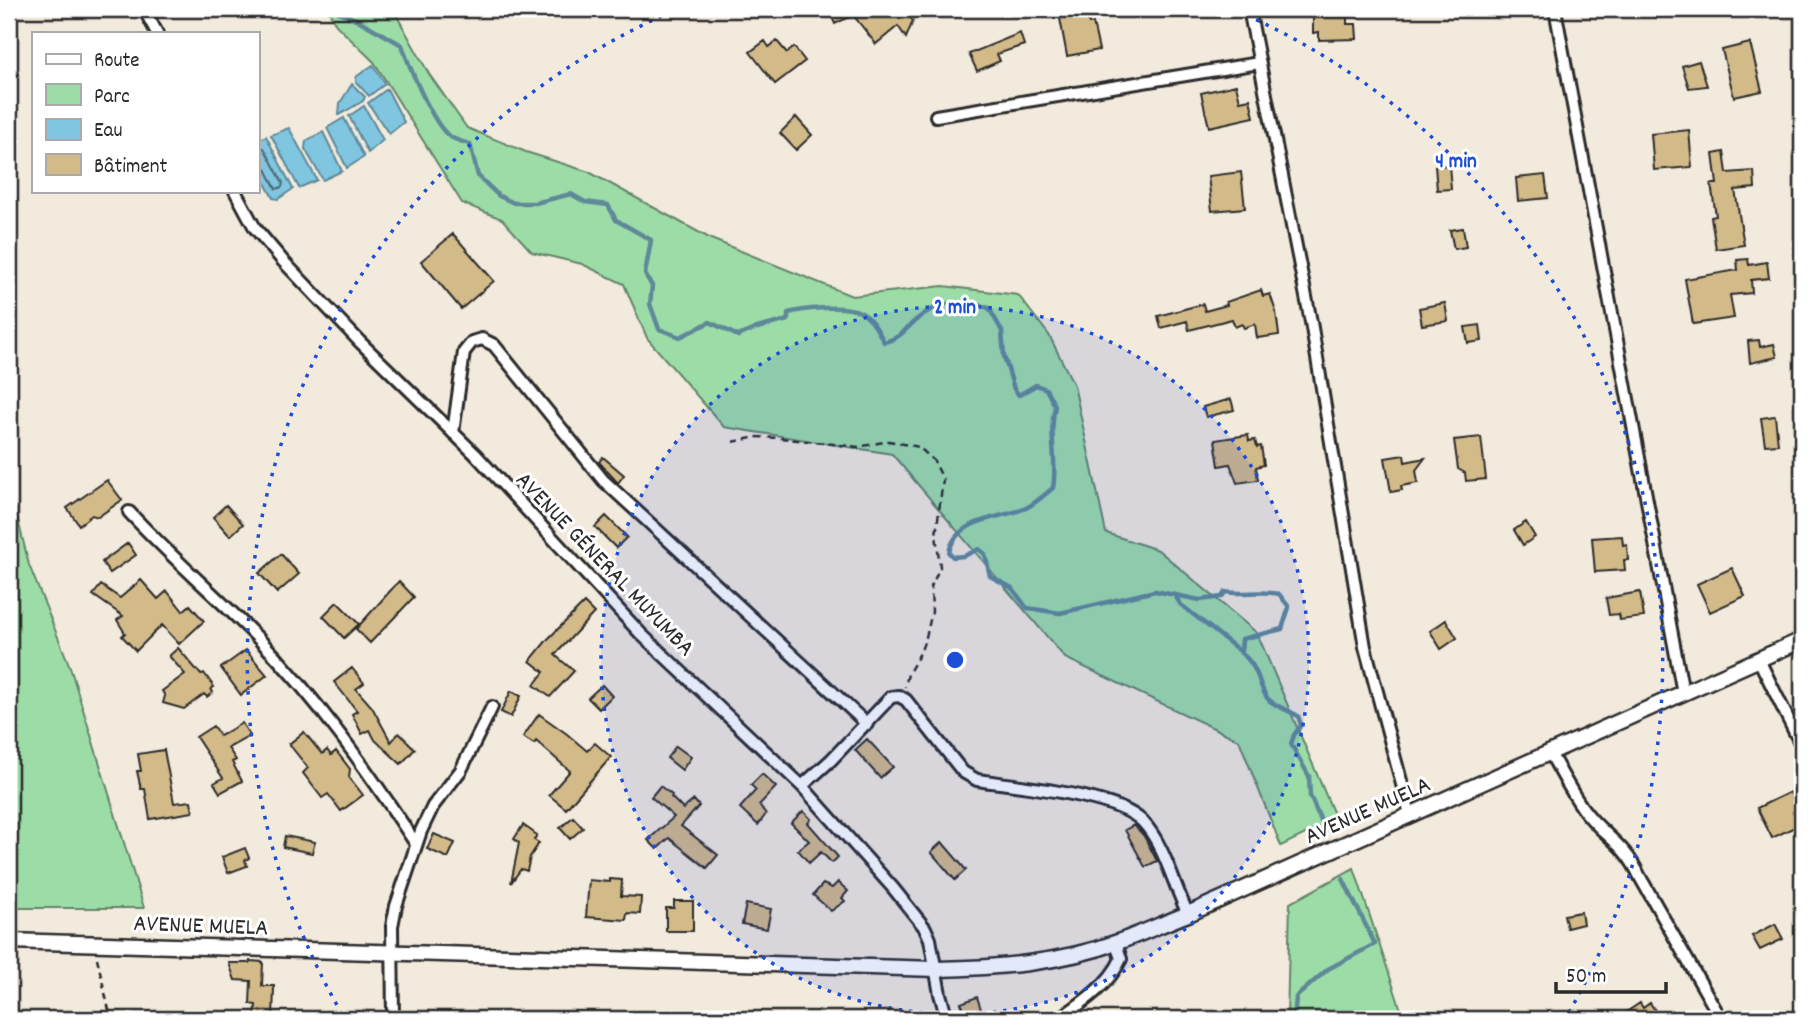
<svg xmlns="http://www.w3.org/2000/svg" width="1811" height="1028" viewBox="0 0 1811 1028" font-family="Dekko,sans-serif">
  <style>
    .green { fill: #9cdda7; stroke: #648469; stroke-width: 2 }
    .water { fill: #80c6e1; stroke: #5e8898; stroke-width: 2 }
    .lines { fill: none; stroke-linecap: round; stroke-linejoin: round }
    .shore { stroke: #4d6974; stroke-width: 2 }
    .stream { stroke: #5e8898; stroke-width: 4.5 }
    .building { fill: #d3ba89; stroke: #2b2b2b; stroke-width: 2 }
    .minor-casing { stroke: #2b2b2b; stroke-width: 16 }
    .tertiary-casing { stroke: #2b2b2b; stroke-width: 19 }
    .path { stroke: #2b2b2b; stroke-width: 2.5; stroke-dasharray: 7 5; stroke-linecap: butt }
    .minor { stroke: #fff; stroke-width: 10 }
    .tertiary { stroke: #fff; stroke-width: 14 }
    .ring { fill: none; stroke: #1d4ed8; stroke-width: 3.5; stroke-dasharray: 3.5 7 }
    .labels { text-anchor: middle; stroke-width: 6; stroke-linejoin: round; paint-order: stroke }
    .street-label { font-size: 24px; fill: #2b2b2b; stroke: #fff }
    .centre { fill: #1d4ed8; stroke: #fff; stroke-width: 3.5 }
    .ring-label { font-size: 21px; text-anchor: middle; font-weight: bold; fill: #1d4ed8; stroke: #fff; stroke-width: 6; stroke-linejoin: round; paint-order: stroke }
  </style>
  <rect width="100%" height="100%" fill="#f2eadc"/>
  <filter id="ink" filterUnits="userSpaceOnUse"><feTurbulence type="fractalNoise" baseFrequency=".0143" numOctaves="2"/><feDisplacementMap in="SourceGraphic" scale="14" xChannelSelector="R" yChannelSelector="G"/><feConvolveMatrix kernelMatrix="1 2 1 2 8 2 1 2 1" color-interpolation-filters="sRGB"/></filter>
  <g filter="url(#ink)">
    <path class="green" d="M328,9H393L429,74L467,128L526,152L589,172L711,239L852,296L943,286L1018,295L1049,335L1074,385L1106,533L1158,550L1257,633L1336,819L1281,846L1239,740L1065,658L892,454L724,427L647,338L624,284L582,264L532,252L502,219L462,203L374,62L336,25Z
      M9,483L29,565L70,667L144,908H9Z
      M1354,868L1404,1019H1287L1290,903Z"/>
    <path class="water" d="M373,65L385,84L369,96L356,82V77Z
      M352,84L365,97L363,101L339,115L340,103Z
      M387,89L404,122L389,134L368,103Z
      M364,106L383,140L368,153L349,116Z
      M344,118L364,157L347,168L327,128Z
      M289,128L317,180L299,188L271,135Z
      M323,132L342,171L323,180L305,149L306,141Z
      M266,136L293,189L278,199L273,198L257,168V141Z"/>
    <g class="lines">
      <path class="shore" d="M257,147L264,148L283,183L282,187L276,189L266,169L257,167"/>
      <path class="stream" d="M336,9L338,12L358,20L402,45C409,66 432,123 449,136C454,140 463,142 470,144L478,176L499,196L514,203H535L571,194L585,202L608,205L616,220L651,240L645,274L652,286L650,304L659,329L680,337L710,322L738,336L757,328L788,320V313C804,309 844,304 860,312C872,318 878,331 884,342C902,337 903,331 916,320C940,300 961,299 989,308L1002,331L1004,356L1014,389L1019,395L1036,385L1046,389L1055,406C1048,436 1058,459 1053,488C1045,494 1036,503 1026,508C1000,519 955,518 949,553L953,557L964,556L979,549L985,554L990,576L1012,588L1027,608L1060,613L1155,591L1200,600L1222,597L1225,592C1244,595 1261,590 1279,594L1289,607L1282,629L1242,639L1241,653C1261,668 1258,689 1269,700C1278,708 1289,710 1298,716L1301,725L1294,735L1291,744L1309,776L1310,796L1325,830
        M1176,597L1180,604L1241,652
        M1294,1019L1296,997L1328,969L1375,944L1343,879"/>
    </g>
    <path class="building" d="M840,9H904L913,21L906,38L898,26L876,44L853,15L835,24L830,13Z
      M1086,9L1089,24L1093,23L1099,50L1067,56L1059,13Z
      M1317,9H1347V24H1356L1357,39L1319,40V32L1313,33V15L1317,13Z
      M1020,33L1024,45L997,54L1000,61L977,71L969,54Z
      M765,41L769,47L777,41L787,53L794,47L805,61L775,84L750,52Z
      M1750,43L1762,91L1734,97L1722,50Z
      M1699,61L1707,86L1689,88L1682,66Z
      M1236,85L1240,101L1250,99L1254,117L1209,127L1201,93Z
      M796,117L812,135L796,150L780,133Z
      M1689,130L1692,167L1654,170L1651,134Z
      M1724,152L1727,173L1754,171L1755,188L1735,190L1744,245L1716,249L1711,217L1716,216L1711,184H1717L1713,154Z
      M1449,165L1451,189L1437,190L1435,166Z
      M1241,172L1245,208L1212,211L1208,176Z
      M1545,175L1548,198L1518,201L1516,178Z
      M1463,228L1466,247L1454,249L1450,230Z
      M453,234L494,281L461,309L421,261Z
      M1748,259L1749,265L1767,262L1769,278L1751,280L1752,293L1730,295L1734,318L1693,324L1685,279L1738,270L1737,260Z
      M1261,290L1263,296L1270,294L1276,312L1279,335L1257,338L1255,324L1244,328L1242,324L1235,327L1232,319L1189,330L1187,321L1161,328L1158,316L1203,304L1205,311L1227,305L1226,302Z
      M1445,303L1448,321L1422,325L1419,308Z
      M1480,325L1482,341L1468,343L1465,327Z
      M1759,340L1760,347L1774,344L1777,357L1750,363L1748,341Z
      M1231,399L1234,410L1206,417L1203,407Z
      M1775,416L1778,444L1765,445L1761,418Z
      M1248,435L1249,441L1255,440L1257,447L1261,446L1264,465L1256,467L1258,480L1237,483L1230,464L1219,466L1215,440Z
      M1481,437L1486,479L1466,481L1465,473L1458,469L1454,440Z
      M1404,455L1405,462L1425,458L1416,470L1418,483L1401,486L1402,490L1391,492L1385,458Z
      M603,457L624,475L618,483L599,462Z
      M107,480L122,500L98,517L92,515L79,525L67,508Z
      M226,505L243,524L230,536L213,517Z
      M606,516L627,537L616,548L595,527Z
      M1526,522L1535,537L1523,545L1514,530Z
      M1622,536L1623,545L1627,544L1628,560H1624L1625,570L1595,572L1592,538Z
      M128,543L136,555L110,573L102,562Z
      M281,554L299,574L277,593L259,573Z
      M1732,568L1745,596L1710,612L1697,584Z
      M141,580L158,599L167,591L183,611L190,605L204,621L179,644L162,625L136,651L122,636L125,633L117,620L123,616L93,595L101,585L120,598Z
      M399,581L414,597L370,643L356,629Z
      M1640,592L1644,617L1620,620L1619,614L1609,615L1606,598Z
      M337,602L359,624L344,638L323,616Z
      M584,603L594,613L555,655L574,671L550,697L534,685L544,672L530,661L547,640Z
      M1446,620L1457,638L1441,649L1430,631Z
      M178,648L201,675L204,673L214,687L211,689L213,692L207,697L204,694L184,709L163,703L165,696L162,691L185,674L169,656Z
      M246,650L267,675L241,695L221,668Z
      M352,668L364,683L356,689L372,707L391,742L399,733L415,749L401,764L375,740L370,730L362,734L352,714L357,711L334,682Z
      M602,685L612,696L599,709L588,698Z
      M511,691L521,696L511,717L501,712Z
      M539,714L567,734L587,751L595,743L611,757L566,809L549,795L570,771L536,741L534,744L523,737Z
      M242,723L250,736L228,748L236,760L232,762L242,781L220,793L214,783L223,778L196,737L213,726L220,736Z
      M304,732L322,754L327,750L331,755L336,751L350,769L349,777L363,795L341,811L328,794L322,798L303,773L308,768L289,744Z
      M867,739L893,767L880,778L855,750Z
      M676,746L691,757L682,770L667,758Z
      M164,750L174,803L191,801L193,812L150,819L145,789H141L137,771H141L138,754Z
      M762,774L776,787L759,805L766,814L758,825L740,808L756,790L751,785Z
      M660,786L672,795L671,797L683,809L694,800L699,806L681,826L718,855L707,868L669,838L657,849L648,840L674,817L651,797Z
      M1790,792L1798,809L1793,812L1799,825L1772,838L1757,808Z
      M803,811L811,819L808,823L838,857L832,863L821,852L809,863L798,850L809,841L791,823Z
      M573,817L583,828L570,839L560,828Z
      M523,825L537,835L534,840L539,843L530,857L527,871L521,869L511,883L519,843L514,839Z
      M1134,825L1144,836L1157,861L1145,867L1125,830Z
      M434,834L455,843L448,858L427,849Z
      M285,836L315,842L312,853L283,847Z
      M942,842L966,870L955,880L931,852Z
      M245,848L249,858L245,860L247,866L228,873L222,857Z
      M610,879L622,880L621,896L641,897L640,914L627,913L626,920L586,917L589,880L610,882Z
      M838,882L848,891L842,898L845,901L831,911L813,895L823,884L832,888Z
      M674,901H693V931H666V908H674Z
      M746,904L771,909L767,929L742,924Z
      M1581,912L1583,924L1567,928L1564,915Z
      M1775,924L1783,939L1760,950L1752,936Z
      M250,961L263,962L262,986H274L273,1019H255L256,1005L250,1004L251,981L235,980L229,963H249Z
      M977,997L981,1009L966,1014L961,1003Z
      M1640,1003L1643,1008L1650,1003L1661,1019H1616Z"/>
    <g class="lines">
      <defs>
        <path id="minor" d="M144,9L157,33
          M1249,9L1311,322L1365,647L1410,814
          M1555,9L1683,693
          M936,116L1259,63
          M235,191L255,228L283,261L360,342L475,454L641,634L802,786L893,888L925,928L930,939L940,994L947,1019
          M453,433L464,352L472,342L482,339L494,345L603,480L867,724
          M129,512C170,556 214,594 256,636C318,699 368,771 416,844
          M1759,660L1802,747
          M1550,753C1561,772 1571,792 1584,810C1604,837 1624,842 1640,877L1721,1019
          M802,786L831,760L891,697L899,696L906,700L963,772L977,780C1015,786 1117,794 1143,822C1165,846 1173,884 1188,914
          M393,1019L392,926L396,906L421,831L433,806L461,770L492,707
          M1059,1019C1082,1003 1109,985 1121,959L1116,943"/>
        <path id="tertiary" d="M9,941L937,969C997,968 1060,963 1118,942C1141,934 1164,923 1188,914L1802,640"/>
      </defs>
      <use href="#minor" class="minor-casing"/>
      <use href="#tertiary" class="tertiary-casing"/>
      <path class="path" d="M733,442L756,437L780,438L858,447L889,441L919,447L934,461L943,479L936,535L940,567L931,587L932,612L926,637L920,653L908,674L905,687
        M97,958L111,1019"/>
      <use href="#minor" class="minor"/>
      <use href="#tertiary" class="tertiary"/>
    </g>
  </g>
  <circle cx="955" cy="660" r="354" fill="#1d4ed8" fill-opacity=".12"/>
  <g class="ring">
    <circle cx="955" cy="660" r="354"/>
    <path d="M342 1014A708 708 0 0 1 673 11M1237 11A708 708 0 0 1 1568 1014"/>
  </g>
  <g class="labels">
    <g class="street-label">
      <text transform="translate(606 563) rotate(46)" y="8">AVENUE GÉNERAL MUYUMBA</text>
      <text transform="translate(1367 809) rotate(-24)" y="8">AVENUE MUELA</text>
      <text transform="translate(201 924) rotate(2)" y="8">AVENUE MUELA</text>
    </g>
  </g>
  <circle cx="955" cy="660" r="10" class="centre"/>
  <g class="ring-label">
    <text x="1456" y="167">4 min</text>
    <text x="955" y="313">2 min</text>
  </g>
  <rect width="1811" height="1028" fill="none" stroke="#fff" stroke-width="35"/>
  <rect x="18" y="18" width="1776" height="993" fill="none" stroke="#2b2b2b" stroke-width="2.5" filter="url(#ink)"/>
  <rect x="32" y="32" width="228" height="161" fill="#ffffff" stroke="#aaaaaa" stroke-width="2"/>
  <rect x="46" y="54" width="35" height="10" fill="#ffffff" stroke="#aaaaaa" stroke-width="2"/>
  <text x="94" y="66" font-size="21" fill="#2b2b2b">Route</text>
  <rect x="46" y="84" width="35" height="21" fill="#9cdda7" stroke="#aaaaaa" stroke-width="2"/>
  <text x="94" y="102" font-size="21" fill="#2b2b2b">Parc</text>
  <rect x="46" y="119" width="35" height="21" fill="#80c6e1" stroke="#aaaaaa" stroke-width="2"/>
  <text x="94" y="136" font-size="21" fill="#2b2b2b">Eau</text>
  <rect x="46" y="154" width="35" height="21" fill="#d3ba89" stroke="#aaaaaa" stroke-width="2"/>
  <text x="94" y="172" font-size="21" fill="#2b2b2b">Bâtiment</text>
  <path d="M1556 982v10h110v-10" fill="none" stroke="#2b2b2b" stroke-width="3.5"/>
  <text x="1566" y="982" font-size="21" fill="#2b2b2b" stroke="#ffffff" stroke-width="5" paint-order="stroke">50 m</text>
</svg>
